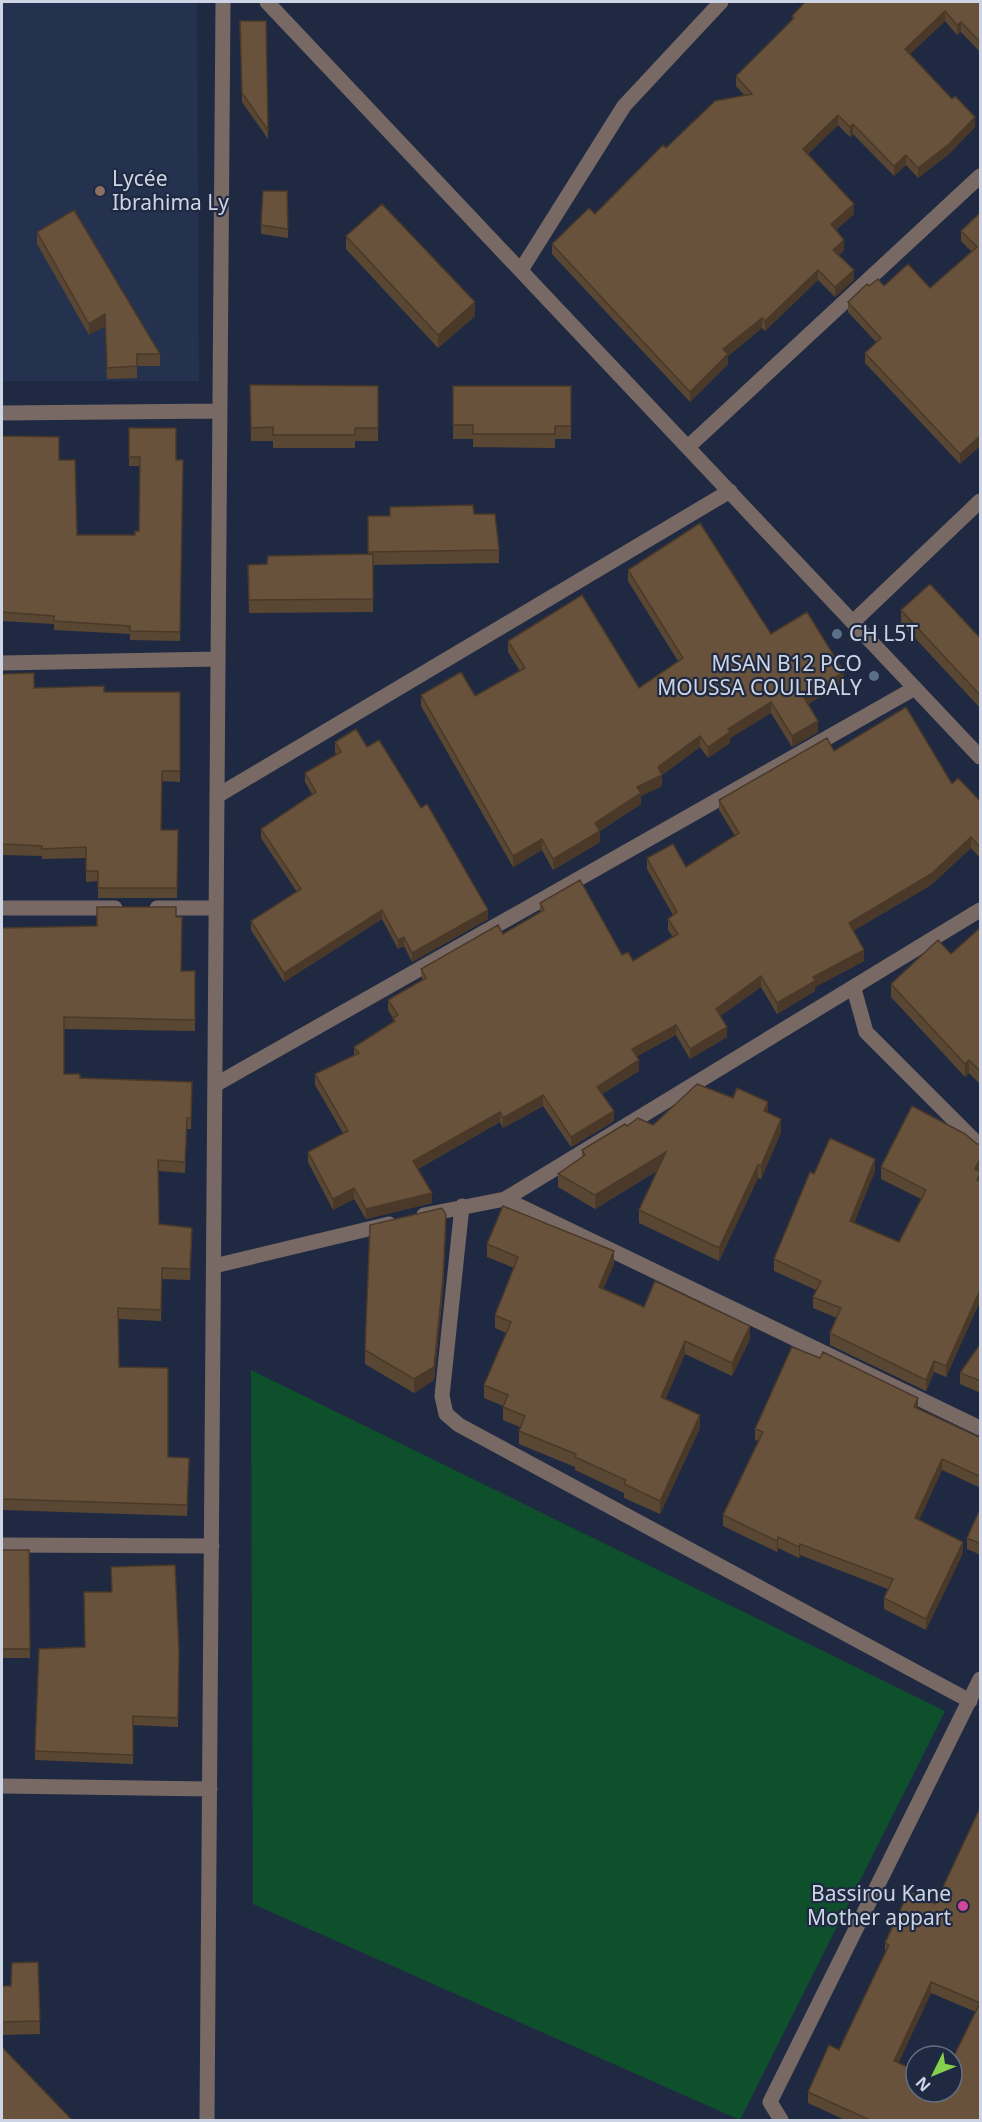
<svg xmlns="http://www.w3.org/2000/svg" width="982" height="2122" viewBox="0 0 982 2122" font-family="'Noto Sans',sans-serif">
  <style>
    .built { fill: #243250 }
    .green { fill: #0f502c }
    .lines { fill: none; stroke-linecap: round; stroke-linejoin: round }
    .minor { stroke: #786964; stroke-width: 15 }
    .wall { fill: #5a4733; fill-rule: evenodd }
    .shaded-wall { fill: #4a3929 }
    .building { fill: #69523b; stroke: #4a3929; stroke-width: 1.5; fill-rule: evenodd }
    .education-dot { fill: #8d6e63; stroke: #1f2a42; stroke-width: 2 }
    .service-dot { fill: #5c6f8a; stroke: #1f2a42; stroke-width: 2 }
    .hotel-dot { fill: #d1479c; stroke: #1f2a42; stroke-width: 2 }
    .labels { text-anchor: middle; stroke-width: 4.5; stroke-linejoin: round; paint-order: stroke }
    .poi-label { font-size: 21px; fill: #cdd5e5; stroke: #1f2a42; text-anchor: start }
  </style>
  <rect width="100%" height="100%" fill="#1f2a42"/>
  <path class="built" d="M2,2H197L199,381H2Z"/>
  <path class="green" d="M251,1370L945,1711L740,2120L253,1904Z"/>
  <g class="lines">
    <path class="minor" d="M267,2L980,757
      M521,270L624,106L721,2
      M2,413L220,411
      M688,447L980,176
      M853,622L980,501
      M2,663L218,659
      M217,796L730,491
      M2,908H115
      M157,908H216
      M854,989L866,1032L980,1146
      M215,1085L915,688
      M505,1199L980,1428
      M462,1206L442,1396L446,1414L459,1425L970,1701
      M424,1215L505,1199L980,910
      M214,1266L389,1224
      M2,1545L212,1546
      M2,1786L210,1789
      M207,2120L223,2
      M781,2120L770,2102L980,1679"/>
  </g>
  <path class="wall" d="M981,2V53L961,32L957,35L945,21L910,54L975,127L949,154L918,178L906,165L894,176L853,134L850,137L838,125L808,154L854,214L836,230L844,250L839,255L854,280L835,297L818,280L765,331L762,328L728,356V364L690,402L552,254V244L595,214L666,148L744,95L736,86V76L792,20V16Z
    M240,21H266L268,139L242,102Z
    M981,212V445L960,464L865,363V353L876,342L848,312V302L869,286H884L930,288L972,252L961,241V231Z
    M261,225L288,229V238L261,234Z
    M37,232L160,354V366H137V378L107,379L105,326L89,335L37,244Z
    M346,236L475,316L438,348L346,249Z
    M250,385L378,386V441H355V448H273V441H251Z
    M453,386H571V439H555V448L473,447V439H453Z
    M129,428L176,460H183L180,641L130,640V634L54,630V624L2,621V436L59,460L77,535H135L139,531L140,466H129Z
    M474,514L499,550V563L373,565V612L249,613L248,578L267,564L368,554V516Z
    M628,570L771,634L844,683L808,704L818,732L792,747L771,713L730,738V743L708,758L700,747L662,775V786L641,796V804L600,831V842L553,870L542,850L513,867L421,706V695L475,696L520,671L508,652V641L639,688L678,661L628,581Z
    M901,610L981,639V709L901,623Z
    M2,674L34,688L104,692H180V782L162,781L161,830H178L177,898H98V881L86,882V858L42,859V856L2,855Z
    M335,742L367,747L488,919L412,962L404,946L398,949L382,919L284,982L251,930V921L297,892L261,838V829L312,794L305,782V773L336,755L335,752Z
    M834,751L952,784L981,802V859L971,848L931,885L853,931L864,961L815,987V991L777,1014L761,987L720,1016L727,1037L690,1059L676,1035L637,1056L639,1071L602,1094L614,1121L571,1147L543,1106L503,1128L500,1122L418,1169L432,1203L366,1219L354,1199L333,1210L308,1162V1152L343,1133L315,1085V1074L354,1056V1047L393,1022V1018L388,1010V1000L422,980L421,969L503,934L540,913V903L622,955L633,961L673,937L668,930V919L673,915L647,869V858L686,867L735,836L719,810V800Z
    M176,917L181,971H195V1031L64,1029V1074L80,1078L192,1082L191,1129H187L185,1173L158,1171L159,1224L192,1239L190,1280L162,1279L161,1321L119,1319V1367L168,1457L189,1469L187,1516L2,1510V928L97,926Z
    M981,927V1085L969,1073L965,1077L891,997V984L951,954Z
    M768,1113L781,1132L761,1179L758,1178L719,1261L639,1223V1210L657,1171L595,1209L558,1187V1174L582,1157V1150L627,1126L653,1125Z
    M881,1167L981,1172V1299L946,1377L934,1372L926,1391L830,1345V1333L837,1318L813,1308V1297L816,1290L774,1271V1259L814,1174L875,1171L854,1223L899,1242L921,1199L881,1179Z
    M446,1228L443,1291L434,1380L414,1393L365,1364V1350Z
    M487,1244L614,1264L603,1289L644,1307L750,1339L732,1376L685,1354L665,1399L700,1428L660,1514L624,1498V1493L575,1470V1467L519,1444V1431L520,1427L503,1420V1406L484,1398V1385L506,1333L495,1328V1315L514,1268L487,1257Z
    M981,1343V1393L960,1384V1373Z
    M918,1409L981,1438V1488L942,1470L919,1520L963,1553L926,1630L884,1609V1598L888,1589L800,1555L799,1558L778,1548L777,1552L723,1526V1515L758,1441L755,1440V1429Z
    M981,1507V1555L967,1549V1538Z
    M2,1550H29L30,1658H2Z
    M179,1650L178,1727L133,1725V1764L35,1760V1751Z
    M981,1776V1792H979V1781Z
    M981,1806V2121H847L808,2103V2092L839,2050L885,1953V1943L935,1904ZM931,1993L976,2012L952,2092L898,2063Z
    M38,1962L40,2034L2,2035V1986H11Z"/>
  <path class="shaded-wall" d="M945,11V21L905,59V49Z
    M961,22V32L957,35V25Z
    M838,115V125L803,159V149Z
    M975,117V127L949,154L918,178V168Z
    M853,124V134L850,137V127Z
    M906,155V165L894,176V166Z
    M854,204V214L831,234V224Z
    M844,240V250L833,260V250Z
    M818,270V280L765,331V321Z
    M854,270V280L835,297V287Z
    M475,302V316L438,348V335Z
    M105,314V326L89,335V324Z
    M762,318V328L728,356V364L690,402V392L723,349Z
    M981,435V445L960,464V454Z
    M844,672V683L803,707V696Z
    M771,702V713L730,738V743L708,758V747L728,729Z
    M818,721V732L792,747V736Z
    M700,736V747L662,775V786L641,796V804L595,834V823L637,787L658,767Z
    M600,831V842L553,870V859Z
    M971,837V848L931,885L849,933V923Z
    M542,839V850L513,867V856Z
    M382,910V919L284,982V973Z
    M488,910V919L412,962V953Z
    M404,937V946L398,949V940Z
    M864,950V961L815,987V991L777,1014V1003L813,977Z
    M761,976V987L716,1019V1009Z
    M676,1025V1035L632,1059V1049Z
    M727,1027V1037L690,1059V1049Z
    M639,1060V1071L597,1097V1087Z
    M969,1060V1073L965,1077V1064Z
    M543,1095V1106L503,1128V1118Z
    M768,1102V1115L764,1111Z
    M614,1111V1121L571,1147V1137Z
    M500,1112V1122L413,1171V1161Z
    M781,1119V1132L761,1179V1166Z
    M666,1152V1165L595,1209V1195Z
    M981,1157V1169L975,1180V1169Z
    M875,1159V1171L850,1233V1221Z
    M758,1165V1178L719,1261V1248Z
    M981,1172V1184L977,1180Z
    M354,1188V1199L333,1210V1199Z
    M432,1193V1203L366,1219V1209Z
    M446,1215L443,1291L434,1380L414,1393V1379Z
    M614,1251V1264L599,1300V1287Z
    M981,1288V1299L946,1377V1366Z
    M750,1326V1339L732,1376V1363Z
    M685,1341V1354L661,1410V1397Z
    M934,1361V1372L926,1391V1380Z
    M918,1398V1409L914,1407Z
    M700,1415V1428L660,1514V1501Z
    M942,1459V1470L915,1529V1518Z
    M778,1537V1548L777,1552V1541Z
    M963,1542V1553L926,1630V1619Z
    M800,1544V1555L799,1558V1547Z
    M931,1982V1993L894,2073V2061Z"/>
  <path class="building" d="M805,2H981V43L961,22L957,25L945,11L905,49L952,99L955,96L975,117L949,144L918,168L906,155L894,166L853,124L850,127L838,115L803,149L854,204L831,224L844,240L833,250L854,270L835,287L818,270L765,321L762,318L723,349L728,354L690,392L552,244L589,208L595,214L663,145L666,148L715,101L752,94L736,76L794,18L792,16Z
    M240,21H266L268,130L242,93Z
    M263,191H287L288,229L261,225Z
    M382,204L475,302L438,335L346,236Z
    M74,210L160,354H137V366L107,368L105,314L89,324L37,232Z
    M981,212V435L960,454L865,353L881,338L848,302L867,284L869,286L878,279L884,286L908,264L930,288L977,247L961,231Z
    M250,385L378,386V428H355V435H273V427L251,428Z
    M453,386H571V426H555V434H473V425H453Z
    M129,428H176V460H183L180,632L130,631V626L54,621V616L2,612V436L59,437V460H75L77,535H135V531H139L140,457H129Z
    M473,505L474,514H495L499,550L368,552V516H390V507Z
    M700,523L771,634L807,612L844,672L803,696L818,721L792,736L771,702L728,729L730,732L708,747L700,736L658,767L662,775L637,787L641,793L595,823L600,831L553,859L542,839L513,856L421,695L461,672L475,696L525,668L508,641L582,595L639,688L683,658L628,570Z
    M373,554V599L249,600L248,565L267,564L268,556Z
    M930,584L981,639V696L901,610Z
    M34,673V688L104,686V692H180V771H162L161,830H178L177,888H98V871H86V847L42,849V846L2,844V674Z
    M906,707L952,784L958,778L981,802V848L971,837L931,874L849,923L864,950L813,977L815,981L777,1003L761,976L716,1009L727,1027L690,1049L676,1025L632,1049L639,1060L597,1087L614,1111L571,1137L543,1095L503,1118L500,1112L413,1161L432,1193L366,1209L354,1188L333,1199L308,1152L348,1131L315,1074L359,1053L354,1047L395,1021L393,1018L398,1015L388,1000L426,978L421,969L498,925L503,934L544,910L540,903L580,880L622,955L628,952L633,961L678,934L668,919L677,912L647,858L673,844L686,867L739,833L719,800L827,738L834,751Z
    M356,729L367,747L379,740L421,808L427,804L488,910L412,953L404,937L398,940L382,910L284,973L251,921L301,889L261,829L316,792L305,773L341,752L335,742Z
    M97,907H176V917H182L181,971H195V1020L64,1017V1074H80V1078L192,1082L191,1118H187L185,1162L158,1160L159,1224L192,1228L190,1269L162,1268L161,1310L118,1308L119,1367L168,1368V1457L189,1458L187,1505L2,1499V928L97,926Z
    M981,927V1072L969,1060L965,1064L891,984L938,940L951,954Z
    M697,1084L733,1098L737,1088L768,1102L764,1111L781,1119L761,1166L758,1165L719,1248L639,1210L666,1152L595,1195L558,1174L585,1155L582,1150L625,1124L627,1126L638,1118L653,1125Z
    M912,1106L965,1134L977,1144H981V1157L975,1169L981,1172L977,1180L981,1182V1288L946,1366L934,1361L926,1380L830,1333L841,1308L813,1297L821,1281L774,1259L810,1172L814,1174L830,1138L875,1159L850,1221L899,1242L926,1190L881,1167Z
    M503,1206L614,1251L599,1287L644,1307L655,1281L750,1326L732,1363L685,1341L661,1397L700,1415L660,1501L624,1484L626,1480L575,1457L576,1454L519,1431L525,1416L503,1407L508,1395L484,1385L511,1322L495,1315L518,1257L487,1244Z
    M442,1208L446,1215L443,1278L434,1367L414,1379L365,1350L370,1225Z
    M981,1343V1381L960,1373Z
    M792,1347L820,1358L823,1352L918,1398L914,1407L981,1438V1477L942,1459L915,1518L963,1542L926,1619L884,1598L893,1579L800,1544L799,1547L778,1537L777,1541L723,1515L763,1432L755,1429Z
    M981,1507V1544L967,1538Z
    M2,1550H29L30,1649H2Z
    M175,1565L179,1650L178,1718L133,1716V1755L35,1751L39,1649L85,1647L84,1592H112L111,1567Z
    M981,1806V2121H872L808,2092L829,2045L839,2050L889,1945L885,1943L909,1891L935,1904ZM931,1982L980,2003L952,2060V2092H916V2071L894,2061Z
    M38,1962L40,2021L2,2022V1986H11L12,1963Z
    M2,2047L73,2121H2Z"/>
  <circle class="education-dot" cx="100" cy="191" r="6"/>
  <g class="service-dot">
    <circle cx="837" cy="634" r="6"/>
    <circle cx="874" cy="676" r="6"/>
  </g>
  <circle class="hotel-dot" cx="963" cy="1906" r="6"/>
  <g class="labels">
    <g class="poi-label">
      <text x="112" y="186">Lycée<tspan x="112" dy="24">Ibrahima Ly</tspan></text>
      <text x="849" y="641">CH L5T</text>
      <text x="862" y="671" text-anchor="end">MSAN B12 PCO<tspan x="862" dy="24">MOUSSA COULIBALY</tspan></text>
      <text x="951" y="1901" text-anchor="end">Bassirou Kane<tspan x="951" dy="24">Mother appart</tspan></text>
    </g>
  </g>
  <rect width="982" height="2122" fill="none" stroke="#cdd5e5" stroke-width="6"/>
  <g transform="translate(934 2074) rotate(227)"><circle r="28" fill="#1f2a42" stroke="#656e83" stroke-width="1.5"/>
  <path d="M0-4.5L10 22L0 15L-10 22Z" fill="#85cf4c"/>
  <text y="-9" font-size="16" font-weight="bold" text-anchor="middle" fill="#cdd5e5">N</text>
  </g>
</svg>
